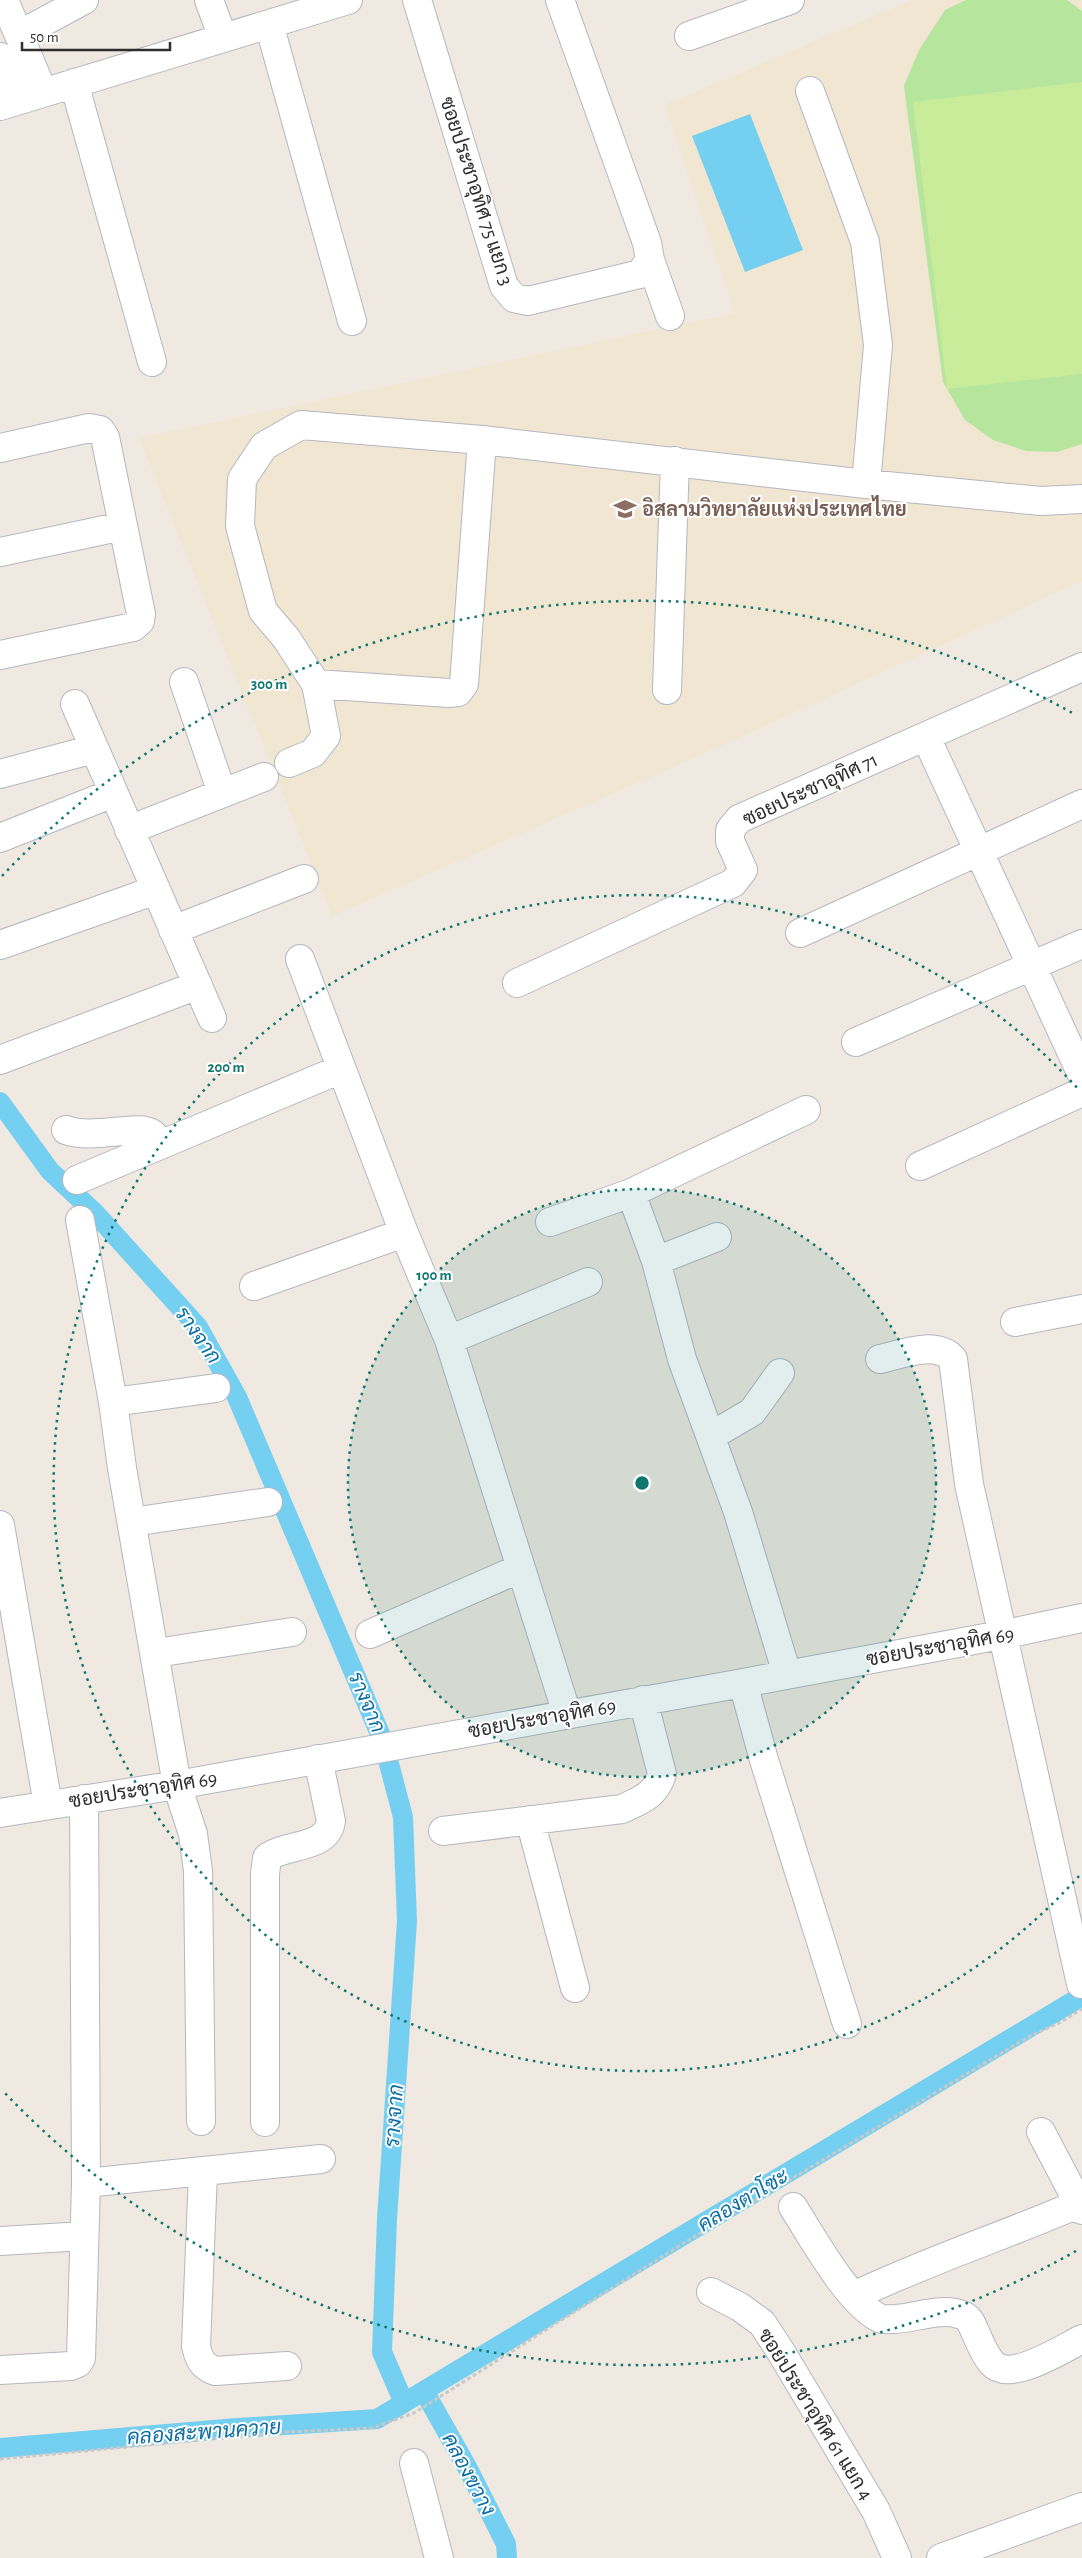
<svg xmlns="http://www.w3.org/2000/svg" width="1082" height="2558" viewBox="0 0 1082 2558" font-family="'Alegreya Sans',Sarabun,sans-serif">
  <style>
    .education { fill: #f0e6d1 }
    .green { fill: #b6e59e }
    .pitch { fill: #c9ec9a }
    .water { fill: #75cff0 }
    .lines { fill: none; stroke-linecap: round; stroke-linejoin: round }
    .canal { stroke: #75cff0; stroke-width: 20 }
    .minor-casing { stroke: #b4b7c1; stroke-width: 30 }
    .path { stroke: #c9c9c9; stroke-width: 3; stroke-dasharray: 4 2.5; stroke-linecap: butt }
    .minor { stroke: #fff; stroke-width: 28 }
    .ring { fill: none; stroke: #0f766e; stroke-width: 2.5; stroke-dasharray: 2.5 5 }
    .labels { text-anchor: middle; stroke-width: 4; stroke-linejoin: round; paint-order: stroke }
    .street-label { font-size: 20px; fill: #2e2e2e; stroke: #fff }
    .education-label { font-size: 20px; font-weight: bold; fill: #785e54; stroke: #fff; text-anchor: start }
    .water-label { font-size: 21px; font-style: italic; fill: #0d6fa3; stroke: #fff }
    .centre { fill: #0f766e; stroke: #fff; stroke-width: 2.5 }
    .ring-label { font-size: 15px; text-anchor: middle; font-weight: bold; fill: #0f766e; stroke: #fff; stroke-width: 4; stroke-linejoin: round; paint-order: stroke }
  </style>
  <rect width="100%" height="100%" fill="#efe9e1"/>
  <path class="education" d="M912,0H1082V581L694,758L332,916L139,438L735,313L665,105Z"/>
  <path class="green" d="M966,0H1067L1082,11V444L1057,452L1026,451L993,440L965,420L943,382L904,86L919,50L945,10Z"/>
  <path class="pitch" d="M1082,82V374L947,389L913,102Z"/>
  <path class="water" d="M750,114L803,250L745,272L692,136Z"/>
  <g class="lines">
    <path class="canal" d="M0,1102L50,1171L94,1212L198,1327L237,1397L383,1741L403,1817L407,1921L387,2219L382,2352L404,2403
      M424,2391L468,2469L506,2544L507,2558
      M0,2448L237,2428L377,2419L1082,1996"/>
    <defs>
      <path id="minor" d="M4,0L43,92
        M209,0L223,38
        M417,0L504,286L514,298L528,301L640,274L650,260
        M560,0L647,243L650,260L670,316
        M269,24L352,321
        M19,35L84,0
        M689,36L790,0
        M0,57L16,101
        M74,83L152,362
        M810,91L865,242L878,345L866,484
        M0,106L348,0
        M0,448L89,428L100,430L105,437L141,614L140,621L133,627L0,655
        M0,552L123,526
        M184,682L222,793
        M316,684L449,693L458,692L464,684L482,440
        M667,690L675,461
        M75,704L212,1018
        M926,737L1082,1075
        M289,763L313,753L326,736L316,684L286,638L263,611L240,526L242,479L264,446L301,425L482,440L866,484L1041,501L1082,499
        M0,774L94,749
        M129,830L264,777
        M0,838L113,793
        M173,930L304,879
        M800,933L1082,804
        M0,945L156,890
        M300,959L404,1233L449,1340L567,1714
        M517,983L733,883L743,870L730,841V830L739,819L1082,667
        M856,1042L1082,944
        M0,1060L198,985
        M66,1130C91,1140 139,1124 151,1133C155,1135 158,1141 161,1145
        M920,1166L1082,1092
        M77,1180L341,1069
        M631,1193L656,1261L682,1359L738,1512L787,1674
        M80,1220L113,1402L122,1468L177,1785L193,1834L198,1871L201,2121
        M550,1222L631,1193L806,1110
        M656,1261L717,1237
        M254,1286L404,1233
        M1015,1322L1082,1309
        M449,1340L588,1282
        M880,1359C902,1354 936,1340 953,1359L969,1484L1081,1984
        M113,1402L216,1388
        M711,1436L752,1412L780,1373
        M132,1522L268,1502
        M0,1525L48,1805
        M370,1634L521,1568
        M156,1653L292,1632
        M743,1683L764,1760L847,2024
        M0,1813L177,1785L743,1683L1001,1635L1082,1618
        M530,1820L575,1988
        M443,1831L622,1809C641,1800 655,1796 662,1774L643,1700
        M265,2122V1874L267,1858C285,1843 327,1850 331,1821L318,1759
        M1041,2132L1082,2210
        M203,2172L196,2346C199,2359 202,2366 215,2371L287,2366
        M86,2183L321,2159
        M793,2207C813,2238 847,2301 879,2318C883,2320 890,2319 894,2319C916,2318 941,2307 962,2315C971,2318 973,2328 977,2336C981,2345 985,2355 992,2363C1010,2383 1062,2349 1082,2339
        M0,2241L84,2236
        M711,2292L740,2307L762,2323L781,2352L876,2511L897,2558
        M854,2296C927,2261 1004,2236 1078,2204
        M0,2370L71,2366L78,2363L81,2358L86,2183L84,1799
        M414,2463L439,2558
        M941,2558L1082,2507"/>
    </defs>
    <use href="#minor" class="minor-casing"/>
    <path class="path" d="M0,2459L285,2432L372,2428L414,2413L679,2246L1030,2036L1061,2022L1082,2009"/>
    <use href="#minor" class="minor"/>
  </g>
  <circle cx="642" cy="1483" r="294" fill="#0f766e" fill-opacity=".12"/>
  <g class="ring">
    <circle cx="642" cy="1483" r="294"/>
    <path d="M1079 1876A588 588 0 1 1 1079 1090"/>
    <path d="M1076 2251A882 882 0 0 1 2 2090M2 876A882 882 0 0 1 1076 715"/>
  </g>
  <defs>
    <symbol id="university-bare" viewBox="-9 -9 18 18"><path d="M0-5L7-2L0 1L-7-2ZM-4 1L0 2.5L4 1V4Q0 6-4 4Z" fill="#8d6e63" stroke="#fff" stroke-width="2.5" paint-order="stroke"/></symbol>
  </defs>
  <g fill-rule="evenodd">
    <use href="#university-bare" x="609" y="493" width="32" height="32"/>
  </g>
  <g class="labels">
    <g class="street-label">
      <text transform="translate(477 191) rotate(72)" y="7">ซอยประชาอุทิศ 75 แยก 3</text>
      <text transform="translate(810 789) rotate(-25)" y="7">ซอยประชาอุทิศ 71</text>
      <text transform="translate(940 1646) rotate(-10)" y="7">ซอยประชาอุทิศ 69</text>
      <text transform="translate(542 1718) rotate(-10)" y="7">ซอยประชาอุทิศ 69</text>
      <text transform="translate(143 1789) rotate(-9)" y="7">ซอยประชาอุทิศ 69</text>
      <text transform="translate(816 2414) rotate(58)" y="7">ซอยประชาอุทิศ 61 แยก 4</text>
    </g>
    <g class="education-label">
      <text x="642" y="516">อิสลามวิทยาลัยแห่งประเทศไทย</text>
    </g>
    <g class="water-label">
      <text transform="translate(198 1335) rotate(55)" y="7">รางจาก</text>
      <text transform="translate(367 1702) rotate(67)" y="7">รางจาก</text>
      <text transform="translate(394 2116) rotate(-86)" y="7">รางจาก</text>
      <text transform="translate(743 2200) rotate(-31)" y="7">คลองตาโซะ</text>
      <text transform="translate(204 2432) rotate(-4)" y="7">คลองสะพานควาย</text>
      <text transform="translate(469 2474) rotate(62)" y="7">คลองขวาง</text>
    </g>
  </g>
  <circle cx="642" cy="1483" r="8" class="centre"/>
  <g class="ring-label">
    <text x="269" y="689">300 m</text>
    <text x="226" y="1072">200 m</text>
    <text x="434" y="1280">100 m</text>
  </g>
  <path d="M22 42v8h148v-8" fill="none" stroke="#2e2e2e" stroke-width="2.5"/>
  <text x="30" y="42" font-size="15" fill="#2e2e2e" stroke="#ffffff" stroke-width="4" paint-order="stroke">50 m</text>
</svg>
